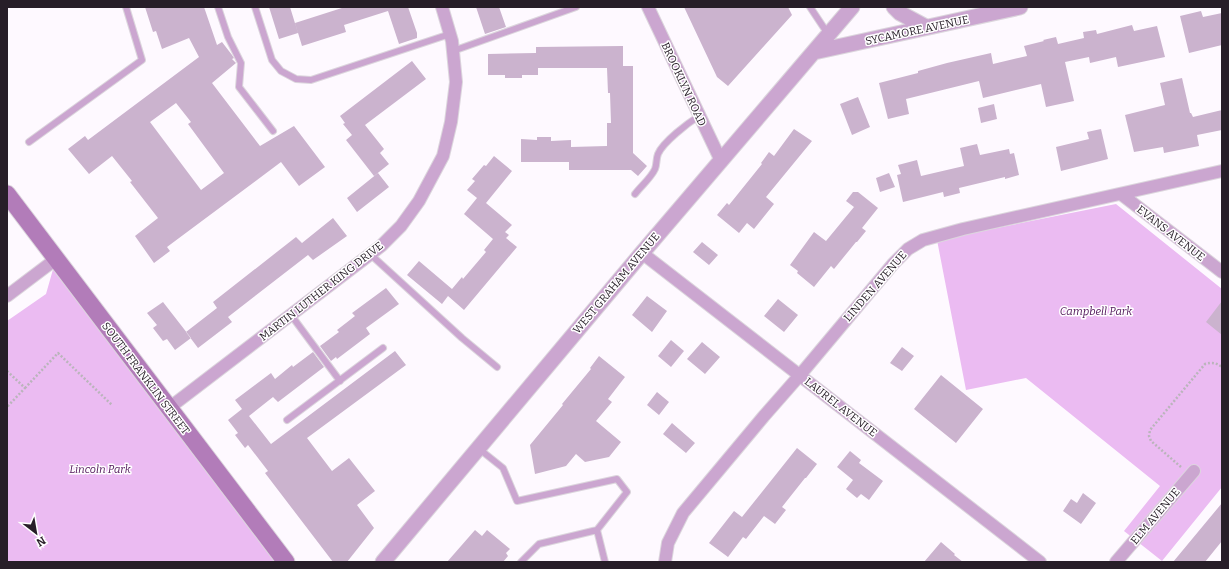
<svg xmlns="http://www.w3.org/2000/svg" width="1229" height="569" viewBox="0 0 1229 569" font-family="Bitter,serif">
  <style>
    .green { fill: #ebbbf2 }
    .building { fill: #cbb3ce; fill-rule: evenodd }
    .lines { fill: none; stroke-linecap: round; stroke-linejoin: round }
    .service-casing { stroke: #dcd6dd; stroke-width: 8 }
    .minor-casing { stroke: #dcd6dd; stroke-width: 14 }
    .tertiary-casing { stroke: #dcd6dd; stroke-width: 17 }
    .secondary-casing { stroke: #dcd6dd; stroke-width: 19 }
    .path { stroke: #bab4bb; stroke-width: 2.5; stroke-dasharray: 2 2; stroke-linecap: butt }
    .service { stroke: #cba6d0; stroke-width: 6 }
    .minor { stroke: #cba6d0; stroke-width: 12 }
    .tertiary { stroke: #cba6d0; stroke-width: 15 }
    .secondary { stroke: #b27cb9; stroke-width: 17 }
    .labels { text-anchor: middle; stroke-width: 3; stroke-linejoin: round; paint-order: stroke }
    .street-label { font-size: 11px; fill: #271e28; stroke: #fff }
    .park-label { font-size: 11px; font-style: italic; fill: #4f1358; stroke: #fff }
  </style>
  <rect width="100%" height="100%" fill="#fef9ff"/>
  <path class="green" d="M1116,204L1222,289V487L1162,561L1124,531L1160,486L1026,378L966,390L937,240Z
    M56,259L286,562H7V321L46,294Z"/>
  <path class="building" d="M145,7H204L217,45L222,42L232,55L234,58L232,59L236,63L212,83L260,146L294,126L325,167L299,186L281,162L167,247L170,251L154,263L135,236L158,218L130,182L132,181L112,156L89,174L68,149L85,136L88,140L199,57L189,38L162,49L156,31L153,32ZM176,103L191,122L188,124L224,173L201,190L150,122Z
    M269,7H290L298,33L279,39Z
    M345,7H408L417,33V38L399,44L388,11L344,25L346,32L302,46L295,23Z
    M476,7H499L506,27L485,34Z
    M684,7H788L792,15L728,86L717,77Z
    M1201,11L1203,17L1222,13V45L1189,53L1180,16Z
    M1132,25L1134,31L1157,26L1165,57L1118,67L1116,57L1090,63L1089,57L1065,62L1074,101L1046,107L1041,84L983,98L979,81L906,99L909,114L888,119L879,83L918,73V71L947,63L991,53L993,64L1027,56L1024,46L1044,41L1043,40L1056,37L1058,44L1084,38L1083,32L1096,30L1097,34Z
    M623,46V66H633V153L647,166L638,176L631,170H569V162H521V139L537,140V137H551V141L571,140V147L607,146V123H611L610,93H608L607,68H538V75H522V78H505V75H488V54L536,53V47Z
    M412,61L426,79L365,125L384,149L380,153L389,164L374,176L346,140L352,135L343,124L345,123L340,116Z
    M1182,78L1190,113H1191L1193,117L1222,110V130L1197,135L1199,146L1164,153L1163,147L1134,152L1125,115L1165,105L1160,83Z
    M858,97L870,127L852,135L840,104Z
    M994,104L997,119L981,123L978,108Z
    M794,129L812,141L766,197L774,204L754,229L747,223L739,233L717,215L727,203L729,205L762,164L761,163L769,152L774,156Z
    M1101,129L1108,159L1061,171L1056,147L1089,139L1087,132Z
    M977,144L980,155L1009,149L1010,154L1014,153L1019,175L1005,179V177L959,188L960,193L944,197L943,192L903,202L897,175L901,174L898,165L917,160L921,176L964,166L960,148Z
    M494,156L512,171L486,203L512,225L505,232L509,235L506,238L517,247L464,310L448,296L442,304L407,275L419,261L452,289L462,277L463,279L486,252L484,250L493,239L464,214L477,198L467,190L475,181L472,179L484,165L486,166Z
    M378,173L389,187L357,212L347,198Z
    M889,173L895,187L880,192L876,178Z
    M853,192H858L878,208L862,228L866,231L857,242H856L834,269L831,266L814,287L797,273L798,271L790,265L814,232L826,241L854,207L846,201Z
    M333,218L347,236L313,260L308,255L228,317L232,322L198,348L186,332L217,308L213,302L296,237L302,243Z
    M702,242L718,255L709,265L693,252Z
    M386,288L399,304L366,328L370,334L337,359L336,357L331,361L320,346L339,332L337,330L355,316L352,313Z
    M647,296L667,311L652,332L632,315Z
    M778,299L798,315L784,332L764,316Z
    M1222,301V335L1206,322Z
    M163,302L191,338L175,350L167,339L163,341L153,328L157,325L147,313Z
    M671,340L684,351L671,367L658,356Z
    M702,342L720,357L705,374L687,359Z
    M902,347L914,356L902,371L890,363Z
    M395,351L406,365L307,438L332,471L349,458L375,491L357,505L374,528L347,562H333L265,473L268,471L248,445L245,448L235,435L238,433L228,420L242,409L235,400L271,373L275,379L292,365L293,367L313,352L324,367L278,402L273,397L249,416L271,444Z
    M599,356L625,377L608,399L612,402L596,421L621,442L609,457L585,462L576,454L566,466L535,474L530,445L563,405L562,404L591,369L590,368Z
    M941,375L983,409L956,443L914,409Z
    M657,392L669,402L659,415L647,405Z
    M672,423L695,443L686,453L663,434Z
    M797,448L817,464L806,478H805L782,507L786,510L775,524L764,516L746,539L743,537L728,557L709,543L734,511L742,517Z
    M850,451L861,460L859,463L883,481L869,500L861,494L857,498L846,489L853,480L837,467Z
    M1083,493L1096,503L1081,524L1063,511L1071,499L1077,503Z
    M1222,503V541L1205,562H1173Z
    M475,530L482,536L487,530L510,549L506,553L508,556L503,562H447Z
    M941,542L955,554L954,555L963,562H924Z"/>
  <g class="lines">
    <defs>
      <path id="service" d="M218,7L228,37L241,63L239,87L273,131
        M255,7L272,60L281,71L296,79L311,80L450,34
        M810,7L828,34
        M453,51L576,7
        M29,142L142,60L126,7
        M635,194C641,186 651,178 655,169C657,164 656,159 658,154C663,142 688,123 699,116
        M370,254L462,338L497,367
        M291,315L340,381
        M287,420L383,348
        M478,448L503,468L517,501L617,479L627,492L597,530L605,562
        M521,562L539,544L597,530"/>
      <path id="minor" d="M648,7L721,161
        M1121,194L1222,272
        M642,253L1040,562
        M7,296L56,259
        M169,408L381,246L401,226L419,201L443,156L451,122L456,82L452,41L442,7
        M665,562L668,543L683,513L764,416L800,375L893,264L908,249L923,240L963,229L1222,171
        M1116,562L1194,471"/>
      <path id="tertiary" d="M894,7L900,13L926,27
        M814,52L1020,7
        M383,562L642,253L852,7"/>
      <path id="secondary" d="M7,194L286,562"/>
    </defs>
    <use href="#service" class="service-casing"/>
    <use href="#minor" class="minor-casing"/>
    <use href="#tertiary" class="tertiary-casing"/>
    <use href="#secondary" class="secondary-casing"/>
    <path class="path" d="M7,371L25,388L7,407
      M25,388L58,353L112,405
      M1181,467L1151,441L1149,436L1150,430L1205,364C1213,362 1216,363 1222,367"/>
    <use href="#service" class="service"/>
    <use href="#minor" class="minor"/>
    <use href="#tertiary" class="tertiary"/>
    <use href="#secondary" class="secondary"/>
  </g>
  <g class="labels">
    <g class="street-label">
      <text transform="translate(917 30) rotate(-12)" y="4">SYCAMORE AVENUE</text>
      <text transform="translate(684 84) rotate(65)" y="4">BROOKLYN ROAD</text>
      <text transform="translate(1171 233) rotate(38)" y="4">EVANS AVENUE</text>
      <text transform="translate(616 283) rotate(-50)" y="4">WEST GRAHAM AVENUE</text>
      <text transform="translate(875 286) rotate(-49)" y="4">LINDEN AVENUE</text>
      <text transform="translate(321 291) rotate(-38)" y="4">MARTIN LUTHER KING DRIVE</text>
      <text transform="translate(146 378) rotate(53)" y="4">SOUTH FRANKLIN STREET</text>
      <text transform="translate(841 407) rotate(38)" y="4">LAUREL AVENUE</text>
      <text transform="translate(1155 516) rotate(-50)" y="4">ELM AVENUE</text>
    </g>
    <g class="park-label">
      <text x="1096" y="315">Campbell Park</text>
      <text x="100" y="473">Lincoln Park</text>
    </g>
  </g>
  <rect width="1229" height="569" fill="none" stroke="#271e28" stroke-width="16"/>
  <g transform="translate(36 533) rotate(149)" stroke="#ffffff" stroke-width="3" paint-order="stroke">
  <path d="M0-3L7 15L0 10L-7 15Z" fill="#271e28"/>
  <text y="-6" font-size="11" font-weight="bold" text-anchor="middle" fill="#271e28">N</text>
  </g>
</svg>
